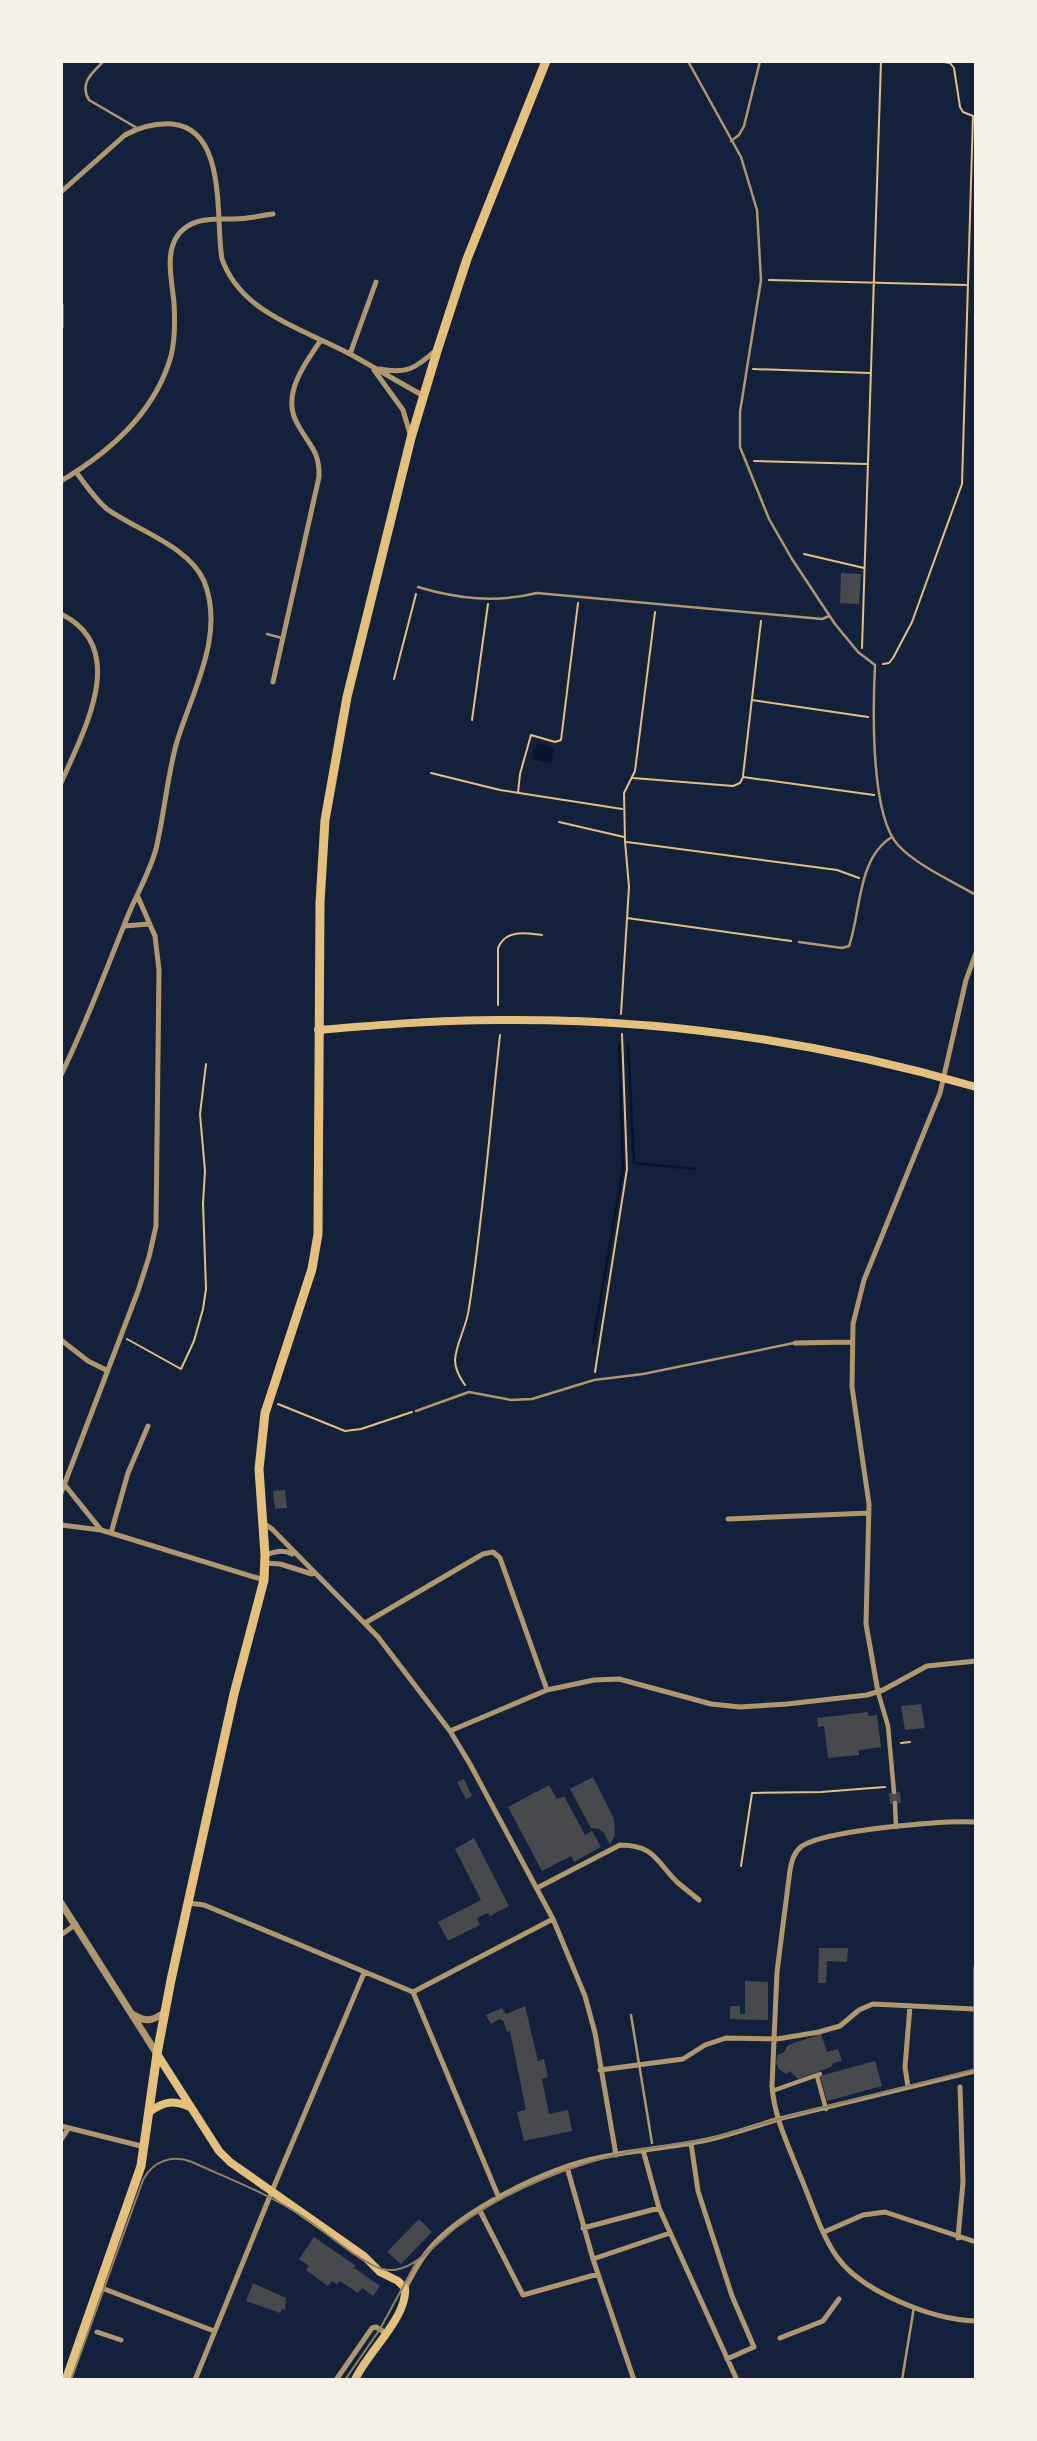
<svg xmlns="http://www.w3.org/2000/svg" width="1037" height="2441" viewBox="0 0 1037 2441" font-family="Montserrat,sans-serif">
  <style>
    .water { fill: #0b132b }
    .lines { fill: none; stroke-linecap: round; stroke-linejoin: round }
    .stream { stroke: #0b132b; stroke-width: 2.5 }
    .building { fill: #48494c }
    .path { stroke: #e5c07b; stroke-width: 2 }
    .service { stroke: #b1986c; stroke-width: 2.5 }
    .pedestrian { stroke: #b1986c; stroke-width: 4.5 }
    .minor { stroke: #b1986c; stroke-width: 5 }
    .tertiary { stroke: #b1986c; stroke-width: 7 }
    .secondary { stroke: #e5c07b; stroke-width: 8 }
    .primary { stroke: #e5c07b; stroke-width: 9 }
    .tram { stroke: #918062; stroke-width: 2 }
  </style>
  <rect width="100%" height="100%" fill="#14213d"/>
  <path class="water" d="M537,743L554,748L551,763L532,759Z"/>
  <g class="lines">
    <path class="stream" d="M628,1044L634,1163L695,1169
      M593,1343L623,1169L619,1043"/>
  </g>
  <path class="building" d="M841,573L861,574L859,604L840,603Z
    M285,1490L287,1508L275,1509L273,1491Z
    M921,1704L925,1728L905,1730L901,1706Z
    M868,1712V1716L877,1715L881,1747L859,1750V1755L828,1758L824,1726L818,1727L817,1718Z
    M593,1777L614,1819L615,1835L610,1845L604,1833L599,1829L591,1828L570,1789Z
    M464,1779L472,1796L466,1799L457,1782Z
    M549,1785L557,1799L564,1796L585,1835L592,1831L601,1847L574,1862L571,1856L542,1871L508,1807Z
    M900,1792L901,1803L890,1804L889,1793Z
    M474,1838L509,1906L490,1916L488,1913L477,1918L480,1925L448,1941L438,1922L481,1900L455,1849Z
    M819,1948H848L847,1962L827,1961L826,1983H818Z
    M745,1981L768,1982V2020L730,2019V2006H740V2014H745Z
    M525,2006L538,2061L544,2059L548,2077L542,2079L549,2114L568,2110L572,2131L524,2141L517,2112L526,2110L510,2031L507,2032L504,2022L500,2019L491,2024L486,2015L502,2008L506,2014Z
    M821,2034L827,2052L838,2049L842,2061L833,2063L831,2067L798,2079L790,2071L786,2074L779,2069L776,2063L777,2055L784,2052L788,2045Z
    M875,2061L882,2086L827,2101L820,2076Z
    M419,2219L432,2232L401,2264L387,2252Z
    M314,2237L356,2266L354,2268L380,2286L373,2296L362,2288L358,2293L340,2281L337,2284L332,2281L328,2286L306,2270L309,2266L299,2259Z
    M253,2283L286,2298L285,2310L282,2309L280,2313L246,2301Z"/>
  <g class="lines">
    <path class="path" d="M769,280L966,285
      M753,369L870,373
      M754,461L867,464
      M804,554L864,568
      M862,648L881,61
      M883,664L889,663L893,658L912,622L962,484L973,116L963,112L960,107L954,68L950,63L938,61
      M394,679L416,594
      M752,700L868,717
      M472,720L488,604
      M431,773L500,790L622,809
      M743,776L761,621
      M633,778L733,786L740,783L743,777L874,795
      M518,793L520,774L531,735L555,742L561,740L578,603
      M559,822L624,837
      M627,842L837,870L859,878
      M627,918L791,941
      M498,1005V948C506,929 525,933 542,935
      M621,1014L629,887L625,841L624,793L635,771L655,612
      M127,1339L181,1369L194,1341L203,1309L206,1289L203,1203L205,1171L200,1114L206,1064
      M595,1372L627,1169L622,1034
      M465,1385C460,1378 455,1369 455,1360C456,1343 467,1326 469,1308C483,1218 490,1126 500,1035
      M278,1404L345,1431L361,1429L412,1412
      M901,1743L910,1742
      M741,1866L752,1793L821,1792L885,1787"/>
    <path class="service" d="M104,61C92,73 79,83 89,100L137,128
      M688,61L741,157L757,210L761,280L740,412V447L769,519L792,559L835,624L858,652L875,665C873,706 870,815 898,845C916,865 952,881 976,895
      M731,141L739,135L744,126L760,61
      M418,587C458,599 496,603 537,593L822,619L829,616
      M267,634L282,638
      M799,942L842,948L849,946C861,913 857,858 892,837
      M416,1411L469,1392L511,1400L532,1399L594,1380L643,1374L794,1343
      M631,2015L652,2143
      M902,2380L914,2307"/>
    <path class="pedestrian" d="M878,1692L888,1726L894,1792
      M895,1803L896,1827
      M817,2076L826,2109
      M772,2091L820,2074
      M779,2119L976,2071"/>
    <path class="minor" d="M61,192L125,135C140,127 155,123 172,124C228,129 215,220 222,259C241,313 303,329 348,353C374,367 398,382 424,396
      M61,305V327
      M350,354L376,282
      M379,369C407,374 415,369 436,350
      M374,370L403,410L410,434
      M61,481C110,452 155,413 171,356C175,340 175,320 174,303C172,279 162,245 185,228C201,215 227,221 247,218C256,217 264,215 273,214
      M61,614C131,648 83,732 61,783
      M273,682L319,477C320,449 307,444 296,421C282,393 306,362 321,340
      M125,926L148,924
      M61,1075C87,1022 107,967 129,913C138,892 150,871 156,849C164,815 167,779 176,745C191,693 226,636 204,581C189,546 136,530 107,509C95,499 86,485 76,472
      M61,1340L88,1361L106,1370
      M795,1343L851,1342
      M64,1484L101,1530
      M61,1493L138,1291L149,1257L156,1226L159,970L155,936L138,897
      M728,1519L869,1513
      M262,1522L272,1529L378,1637L450,1731L470,1764L553,1919L585,1996L595,2033L616,2155
      M61,1525L101,1530L264,1580
      M111,1533L128,1473L148,1426
      M265,1555C274,1552 283,1549 292,1554
      M265,1563L280,1564L312,1574
      M365,1623L483,1554L493,1552L500,1558L547,1690
      M878,1692L866,1624L869,1504L852,1387L853,1324L864,1280L940,1093L966,980L976,953
      M450,1731L547,1690L594,1680L619,1679L711,1704L740,1707L787,1704L867,1695L883,1690L927,1666L976,1661
      M976,1822C944,1820 827,1830 802,1846C794,1852 792,1860 790,1870L777,1972L772,2086C774,2116 788,2145 799,2173C811,2200 820,2233 837,2257C862,2292 933,2320 976,2321
      M537,1888L620,1845C654,1845 656,1861 677,1882C684,1888 692,1894 699,1900
      M188,1903L204,1905L413,1992
      M61,1935L76,1924
      M413,1992L499,2198
      M413,1992L553,1919
      M600,2070L683,2059L705,2045L726,2038L777,2039L819,2032L840,2026L859,2010L873,2004L974,2009
      M976,2072V1968
      M908,2087L905,2067L910,2006
      M61,2126L145,2147
      M61,2140L68,2129
      M691,2143L698,2191L732,2296L754,2347L727,2359
      M643,2150L659,2208L737,2380
      M567,2167L593,2259L634,2380
      M479,2209L523,2295L598,2274
      M583,2228L659,2208
      M824,2232L863,2215L885,2212L976,2242
      M958,2238L963,2182L960,2087
      M593,2259L670,2233
      M99,2287L214,2331
      M405,2288C412,2276 418,2263 427,2252C459,2211 546,2169 597,2158C633,2150 671,2148 707,2140C731,2135 755,2126 779,2119
      M97,2332L121,2340
      M780,2338L823,2321L839,2299
      M195,2380L272,2191L364,1973
      M336,2380L372,2328L376,2327L386,2333"/>
    <path class="tertiary" d="M61,1903L157,2054
      M134,2015C147,2023 154,2020 165,2012"/>
    <path class="secondary" d="M318,1030C378,1025 438,1020 498,1020C660,1018 821,1042 976,1087
      M157,2054L219,2151L230,2162L364,2256L380,2272L398,2281L405,2288C408,2317 366,2354 355,2380
      M149,2112C165,2101 173,2100 190,2107"/>
    <path class="primary" d="M66,2380L141,2166L157,2054L171,1980L234,1694L264,1580L265,1555L259,1469L265,1413L312,1269L318,1234L320,903L325,820L347,697L411,438L438,348L467,259L546,61"/>
    <path class="tram" d="M625,2152L709,2139L793,2115L976,2069
      M71,2380L143,2180C153,2161 172,2154 192,2162C229,2179 269,2194 302,2216C324,2230 359,2262 382,2269C411,2277 437,2241 458,2226C509,2189 572,2164 633,2151
      M345,2380L380,2329L417,2261"/>
  </g>
  <rect width="1037" height="2441" fill="none" stroke="#f6f1e7" stroke-width="126"/>
</svg>
